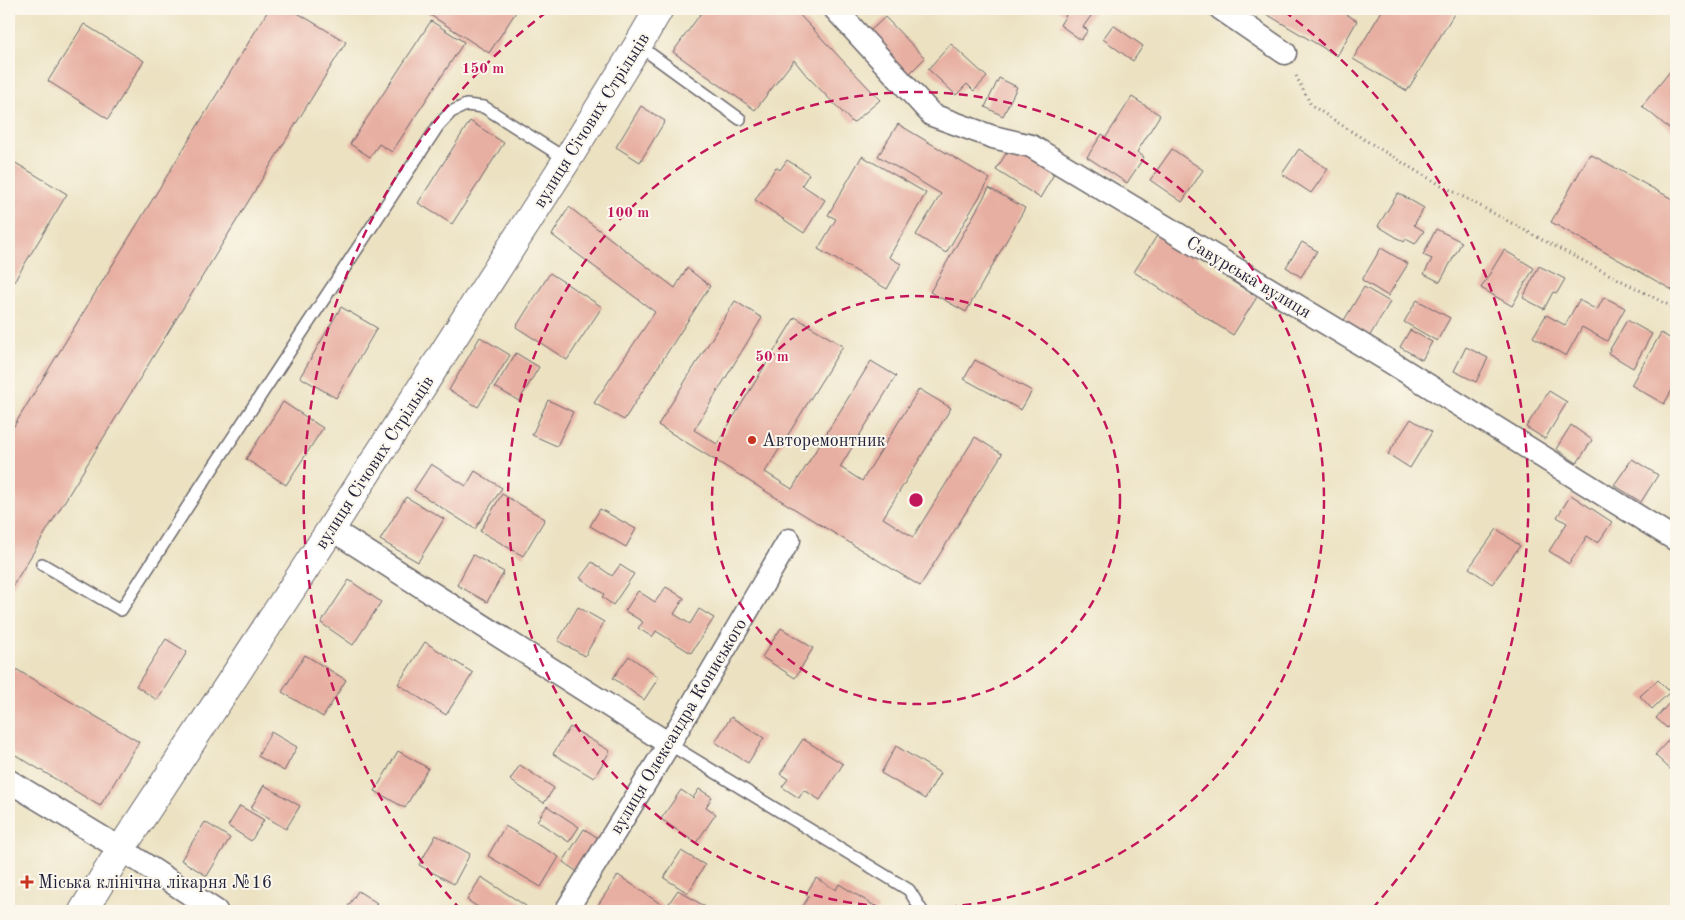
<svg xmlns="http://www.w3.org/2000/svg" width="1685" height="920" viewBox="0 0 1685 920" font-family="'Old Standard TT',serif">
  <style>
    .building { fill: #e7afa1 }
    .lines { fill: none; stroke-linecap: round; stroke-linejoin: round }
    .service-casing { stroke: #69656a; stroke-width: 14 }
    .minor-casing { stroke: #69656a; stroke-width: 25 }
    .tertiary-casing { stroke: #69656a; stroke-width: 30 }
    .path { stroke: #69656a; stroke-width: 3; stroke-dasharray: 1 4; stroke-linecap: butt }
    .service { stroke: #fff; stroke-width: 11 }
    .minor { stroke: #fff; stroke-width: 22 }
    .tertiary { stroke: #fff; stroke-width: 28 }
    .ring { fill: none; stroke: #c2185b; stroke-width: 2.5; stroke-dasharray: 9 6 }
    .poi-dot { fill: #c8321e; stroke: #fbf7ec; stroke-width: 2 }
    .labels { text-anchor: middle; stroke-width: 4; stroke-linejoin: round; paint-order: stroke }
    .street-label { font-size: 18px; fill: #22223b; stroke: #fbf7ec }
    .poi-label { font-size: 18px; fill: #22223b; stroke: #fbf7ec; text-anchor: start }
    .centre { fill: #c2185b; stroke: #fbf7ec; stroke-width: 2.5 }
    .ring-label { font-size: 15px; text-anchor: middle; font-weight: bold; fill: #c2185b; stroke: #fbf7ec; stroke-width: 4; stroke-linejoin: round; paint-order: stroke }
  </style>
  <rect width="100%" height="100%" fill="#fbf7ec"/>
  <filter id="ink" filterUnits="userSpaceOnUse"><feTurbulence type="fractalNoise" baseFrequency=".02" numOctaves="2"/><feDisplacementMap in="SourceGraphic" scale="10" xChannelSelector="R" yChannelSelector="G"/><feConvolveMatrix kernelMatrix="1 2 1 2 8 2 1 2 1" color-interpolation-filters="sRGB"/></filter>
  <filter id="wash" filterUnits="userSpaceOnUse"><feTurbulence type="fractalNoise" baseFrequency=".0096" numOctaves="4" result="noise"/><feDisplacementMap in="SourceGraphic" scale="20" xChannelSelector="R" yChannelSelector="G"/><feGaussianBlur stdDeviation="1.12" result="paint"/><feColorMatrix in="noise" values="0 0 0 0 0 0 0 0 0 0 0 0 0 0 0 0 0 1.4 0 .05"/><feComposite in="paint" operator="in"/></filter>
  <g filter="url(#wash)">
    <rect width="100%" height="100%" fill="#ece2c2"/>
    <g id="blocks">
      <path class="building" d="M269,9H291L346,42L9,592V434Z
        M421,9H518L489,53Z
        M704,9H794L880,100L853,123L807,76L794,60L755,110L673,52Z
        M1057,9H1096L1083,27L1088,30L1081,40L1060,25L1066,15Z
        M1258,9H1338L1357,21L1337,56Z
        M1383,9H1457L1407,91L1353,59Z
        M885,17L925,58L907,76L866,35Z
        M431,21L464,42L392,152L379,144L370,157L350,144Z
        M84,24L144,61L108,119L48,81Z
        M1113,25L1143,46L1133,61L1103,39Z
        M951,44L987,77L974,91L967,84L956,95L928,69Z
        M1676,64V134L1642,106Z
        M999,78L1017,87L1003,116L985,107Z
        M1132,97L1160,115L1137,152L1144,157L1127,183L1087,157L1102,134L1106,137Z
        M641,106L665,121L640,162L616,147Z
        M470,121L504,143L452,224L418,203Z
        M898,124L990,179L946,253L916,235L941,194L878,156Z
        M1010,147L1054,174L1040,198L996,170Z
        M1172,149L1203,170L1182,202L1150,180Z
        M1299,149L1328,169L1311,193L1282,174Z
        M1590,154L1676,201V292L1551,222Z
        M862,156L926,193L889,257L901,264L887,289L818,249L836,219L828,215Z
        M9,159L67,194L9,290Z
        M787,160L809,174L802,185L825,200L804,233L755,200L776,167L780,170Z
        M989,188L1025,208L966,312L930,292Z
        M1398,193L1424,208L1414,225L1424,231L1415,244L1406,239L1404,242L1378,226Z
        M569,207L675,288L687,268L710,286L624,420L594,403L655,312L552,235Z
        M1436,229L1462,242L1440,282L1424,274L1432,259L1423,255Z
        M1158,234L1257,297L1233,335L1134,272Z
        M1302,242L1317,251L1301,277L1286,267Z
        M1381,248L1408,264L1388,296L1362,280Z
        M1504,250L1534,268L1512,306L1481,288Z
        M1539,266L1565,279L1557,293L1553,292L1544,309L1523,298Z
        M550,273L602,307L567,360L516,327Z
        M1364,287L1390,302L1369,337L1343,322Z
        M1604,297L1625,308L1607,341L1582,327L1566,356L1533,337L1546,315L1565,325L1579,300L1597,310Z
        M1417,300L1450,318L1437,341L1404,322Z
        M735,301L762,318L694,430L717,444L795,317L843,346L765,472L792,489L871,361L896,376L840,467L862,481L919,389L951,408L883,518L913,537L975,437L1002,454L920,586L658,425Z
        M341,307L377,328L336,398L300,377Z
        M1627,320L1652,334L1633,368L1608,353Z
        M1410,330L1432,342L1422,360L1400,347Z
        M1661,333L1676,342V383L1664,404L1631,385Z
        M480,337L510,355L478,407L449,390Z
        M1466,347L1488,358L1476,382L1454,371Z
        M516,353L539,367L519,401L495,387Z
        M975,360L1032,391L1021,410L964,379Z
        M1549,391L1567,402L1545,439L1526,427Z
        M548,400L573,412L557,446L532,435Z
        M283,402L323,428L286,485L246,459Z
        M1411,419L1432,432L1410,468L1388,454Z
        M1571,425L1592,440L1577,463L1556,449Z
        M1632,459L1658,475L1641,502L1614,485Z
        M431,464L466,486L475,471L502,488L475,529L414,490Z
        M502,494L545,519L523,556L480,531Z
        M1571,495L1612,522L1598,543L1587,536L1569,564L1549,551L1567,523L1557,517Z
        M406,497L444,519L418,562L380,540Z
        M600,509L636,529L626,547L590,526Z
        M1497,529L1520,546L1492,584L1469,568Z
        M473,555L504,572L487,602L457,585Z
        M592,562L612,576L620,565L634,574L613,605L602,597L604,594L580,578Z
        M349,580L381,602L353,645L321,623Z
        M666,587L684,598L674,614L690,624L699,609L714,618L691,653L656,631L652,637L638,628L643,622L625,611L638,591L655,602Z
        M578,607L604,622L585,656L558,641Z
        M781,628L813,648L795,678L762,657Z
        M166,639L187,652L157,700L136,686Z
        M425,642L473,673L446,715L398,684Z
        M305,655L346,680L323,717L282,692Z
        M629,656L659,677L644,700L613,678Z
        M9,665L139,742L100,806L9,751Z
        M1658,680L1670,692L1652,709L1640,696Z
        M1671,701L1676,707V717L1667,728L1656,718Z
        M731,717L764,738L748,763L715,742Z
        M570,727L610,751L594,778L553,754Z
        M271,732L297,747L284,771L258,756Z
        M1676,732V764L1671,770L1655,755Z
        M803,739L843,764L820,800L804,790L799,798L782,787L788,779L780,774Z
        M896,746L940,773L925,799L881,773Z
        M398,751L428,768L405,808L375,791Z
        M520,765L554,788L544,803L510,780Z
        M264,785L300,806L286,829L251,808Z
        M699,789L712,797L706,807L716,814L696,843L661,819L681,790L693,798Z
        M240,806L264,820L251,841L228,826Z
        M547,806L579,827L569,842L537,821Z
        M205,822L230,838L207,876L181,860Z
        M505,826L559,857L541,887L488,856Z
        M584,829L600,839L579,873L563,862Z
        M436,835L470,854L454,884L419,865Z
        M681,851L705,865L688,893L664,878Z
        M618,875L665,907L662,911H606L598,905Z
        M481,877L526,906L522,911H484L467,900Z
        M816,878L836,890L839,884L878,908L877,911H800L809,896L806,894Z
        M678,890L712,911H682L669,903Z
        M358,891L377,903L372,911H345Z"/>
    </g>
  </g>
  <g filter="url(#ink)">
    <use href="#blocks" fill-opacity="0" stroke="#69656a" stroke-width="1"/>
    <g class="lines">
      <defs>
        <path id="service" d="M638,45L740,119
          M42,564L121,610L199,489L438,126L451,112L466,105L484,107L566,159
          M669,744L909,890L922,911"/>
        <path id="minor" d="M835,9L932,115L993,137L1031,146L1389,361L1676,540
          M1221,9L1285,53
          M331,529L669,744
          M9,781L121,849L216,911
          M566,911L669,744L789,540"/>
        <path id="tertiary" d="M83,911L121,849L331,529L572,152L638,45L659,9"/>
      </defs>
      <use href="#service" class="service-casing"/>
      <use href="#minor" class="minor-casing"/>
      <use href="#tertiary" class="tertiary-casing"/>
      <path class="path" d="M1296,76L1311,105L1357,135L1421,174L1539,238L1676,309"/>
      <use href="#service" class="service"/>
      <use href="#minor" class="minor"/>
      <use href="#tertiary" class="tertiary"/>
    </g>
  </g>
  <g class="ring">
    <circle cx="916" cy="500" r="204"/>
    <circle cx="916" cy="500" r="408"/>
    <path d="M461 910A612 612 0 0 1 548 11M1284 11A612 612 0 0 1 1371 910"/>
  </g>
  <g class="poi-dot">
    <circle cx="752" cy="440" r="5"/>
    <path d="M24.5 874.5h5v5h5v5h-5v5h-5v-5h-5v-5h5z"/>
  </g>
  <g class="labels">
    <g class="street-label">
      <text transform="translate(591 120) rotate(-58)" y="6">вулиця Січових Стрільців</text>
      <text transform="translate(1249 277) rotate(31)" y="6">Савурська вулиця</text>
      <text transform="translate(374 462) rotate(-57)" y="6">вулиця Січових Стрільців</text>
      <text transform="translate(678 726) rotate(-59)" y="6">вулиця Олександра Кониського</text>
    </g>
    <g class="poi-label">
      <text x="762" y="446">Авторемонтник</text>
      <text x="38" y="888">Міська клінічна лікарня №16</text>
    </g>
  </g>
  <circle cx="916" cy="500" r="8" class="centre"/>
  <g class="ring-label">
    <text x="483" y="73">150 m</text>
    <text x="628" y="217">100 m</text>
    <text x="772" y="361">50 m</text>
  </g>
  <rect width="1685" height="920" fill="none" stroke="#fbf7ec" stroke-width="30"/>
</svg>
